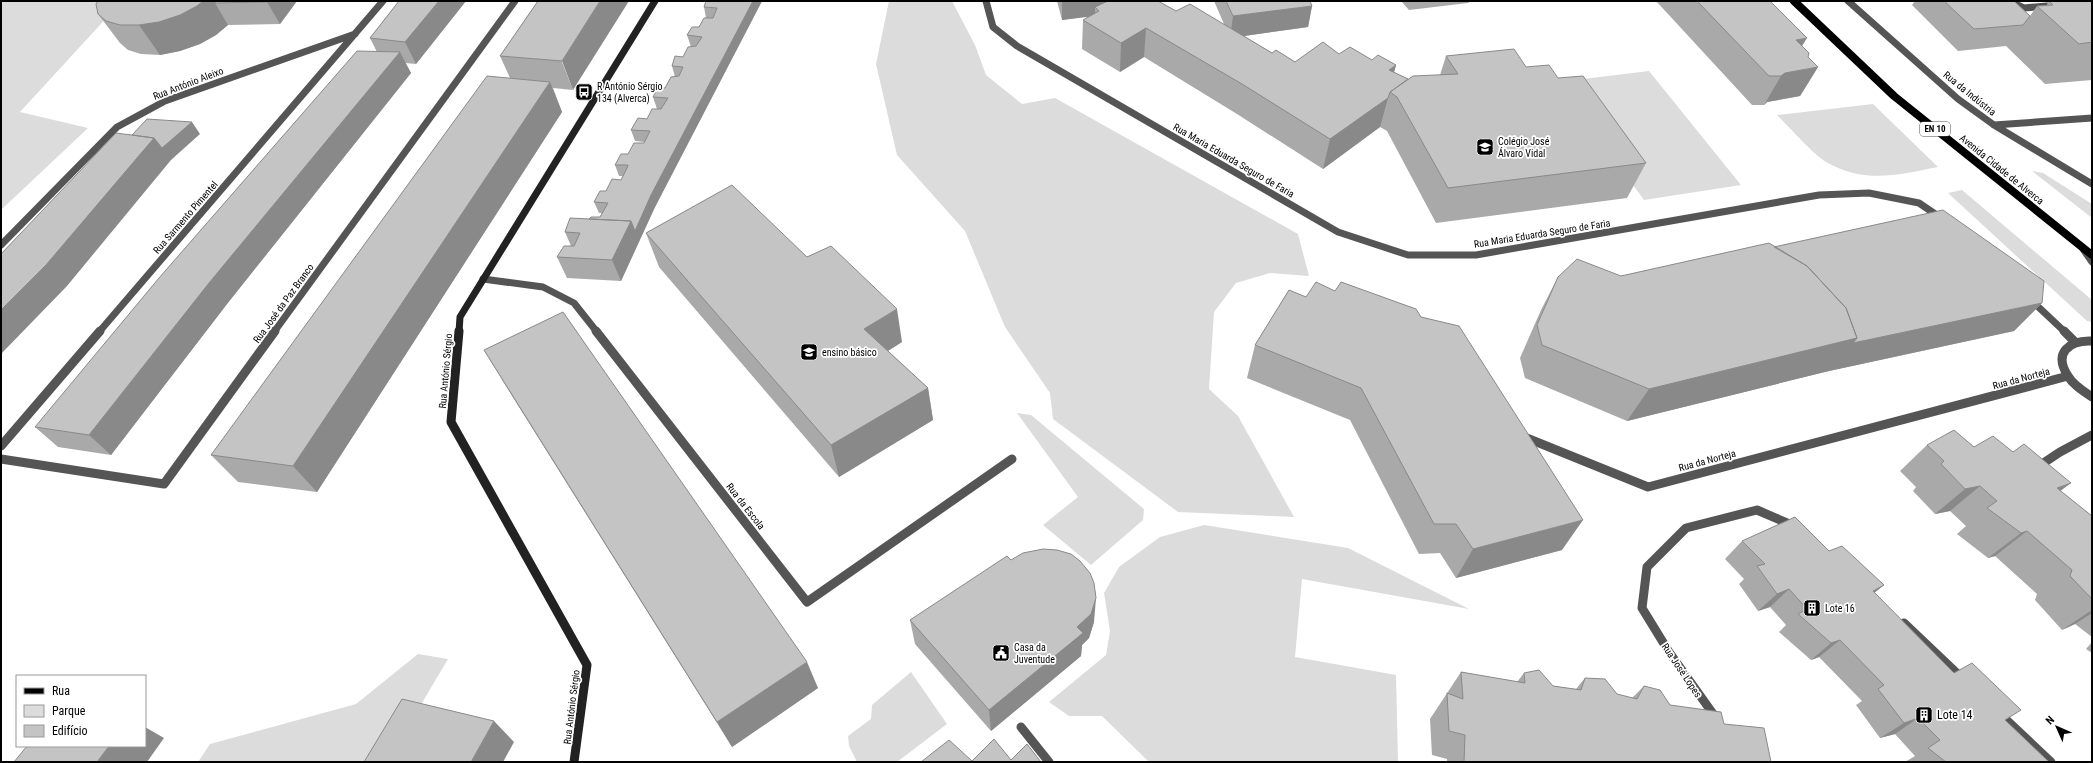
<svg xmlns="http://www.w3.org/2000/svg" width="2093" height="763" viewBox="0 0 2093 763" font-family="'Roboto Condensed',sans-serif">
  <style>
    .green { fill: #dcdcdc }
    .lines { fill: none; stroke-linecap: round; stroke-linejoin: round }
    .minor-far1 { stroke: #555; stroke-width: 7 }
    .minor { stroke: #555; stroke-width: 9 }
    .secondary-far1 { stroke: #222; stroke-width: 7 }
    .secondary { stroke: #222; stroke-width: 9 }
    .primary { stroke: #000; stroke-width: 8 }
    .wall { fill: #a9a9a9 }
    .shaded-wall { fill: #898989 }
    .building { fill: #c4c4c4; stroke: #898989 }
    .labels { text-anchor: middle; stroke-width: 3.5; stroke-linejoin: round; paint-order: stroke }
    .shield { fill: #fff; stroke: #4c4c4c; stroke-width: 1 }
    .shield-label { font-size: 9px; font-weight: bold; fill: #000 }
    .street-label { font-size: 10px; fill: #000; stroke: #fff }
    .poi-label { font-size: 10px; fill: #000; stroke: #fff; text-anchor: start }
    .near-poi-label { font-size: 12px; fill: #000; stroke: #fff; text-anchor: start }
  </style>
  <rect width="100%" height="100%" fill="#fff"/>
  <path class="green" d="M1,1H122L20,112L88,128L1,210Z
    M889,1H952L975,45L986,75L1022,104L1055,98L1298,234L1309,276L1270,273L1236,283L1214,312L1209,389L1238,416L1294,517L1178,512L1053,419L1050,393L1005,327L965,231L897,155L876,64Z
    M1649,71L1741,185L1644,200L1558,82Z
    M1873,104L1938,167C1897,175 1865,184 1826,162C1813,154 1789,127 1777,115Z
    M2032,171L2043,173L2092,204V218Z
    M1962,190L2092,300V322L2087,321L1948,193Z
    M1017,413L1031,415L1144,509L1143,520L1091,565L1043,525L1078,497Z
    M1204,525L1348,548L1469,609L1302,579L1295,657L1396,675L1398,762H1149L1102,716H1069L1049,702L1106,655L1110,631L1104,593L1119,567L1160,537Z
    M418,654L448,659L387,762H198L210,744L356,704Z
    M911,672L947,724L897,762H857L849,746L848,736L871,719L872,705Z"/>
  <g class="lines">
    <path class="minor-far1" d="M986,1L993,27L1017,46L1338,232L1408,255H1476L1819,195L1869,193L1919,203L1941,218
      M1848,1L1958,99L1994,125L2092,184
      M2009,1L2024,8L2047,6
      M1994,125L2092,118
      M1,245L117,127L165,101L355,34
      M2083,249L2092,262
      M483,279L543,287L574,303L597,332
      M2031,300L2065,332
      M99,332L383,1
      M274,332L515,1"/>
    <path class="minor" d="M596,331L807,602L1012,459
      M2064,331L2075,342
      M2092,341C2069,340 2053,353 2068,376C2073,385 2083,391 2092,397
      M1522,436L1648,487L2068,376
      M1,446L100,331
      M1,459L164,484L275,331
      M2036,468L2060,452L2092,435
      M1904,623L1964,680
      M1998,712L2051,762
      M1716,718L1669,652L1642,608L1647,567L1686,528L1757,510L1794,526
      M1021,727L1049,762"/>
    <path class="secondary-far1" d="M459,332L460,317L655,1"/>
    <path class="secondary" d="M459,331L451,422L587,665L574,762"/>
    <path class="primary" d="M1794,1L1894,96L2092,255"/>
  </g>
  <path class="wall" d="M98,1H297L280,24L228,25L216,35L200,44L180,51L160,55L141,54L128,50L120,43L98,14Z
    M399,1H466L416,64L405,63L411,73L227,304L111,455L58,447L35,427L377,52L370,38Z
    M538,1L573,90L553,88L562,112L317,492L238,482L211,455L510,78L500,56Z
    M706,1H762L655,207L621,281L567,278L557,257L571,246L565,232L590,219L600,217L602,213H599L594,202L606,191L621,180L623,176H619L615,165L628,154L644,143V142L635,141L631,130L647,119L661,109H657L653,97L665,88L675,77L672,66L683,57L691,47L687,35L699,27L706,18L704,7Z
    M1057,1H1158L1176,11L1224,24L1214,1H1310L1312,6L1308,27L1244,36L1272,53L1295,62L1339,54L1396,65L1394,72L1408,79L1440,75L1446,56L1526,67L1558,78L1646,163L1627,198L1436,223L1387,131L1380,127L1323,169L1237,114L1144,57L1120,72L1082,49L1083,20L1089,16L1062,20Z
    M1401,1H1471L1468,3L1409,10Z
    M1656,1H1770L1802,46L1808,57L1818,67L1800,96L1767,102L1764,105H1752Z
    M1915,1H2014L2030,16L2037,6H2046L2049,1H2092V80L2045,84L2006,46L1958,51L1912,5Z
    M646,233L807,257L902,342L888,351L928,388L933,420L839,477L659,267Z
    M1774,247L2042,303L2014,331L1829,371L1627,421L1525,378L1520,358L1541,310L1558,277L1621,276Z
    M1289,290L1562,550L1456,578L1440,553L1419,554L1350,420L1247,378L1255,345Z
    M484,350L818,688L732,747L504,383Z
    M1927,445L1974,447L2060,491L2092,516V637L2075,624L2062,630L2035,600L2037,594L1995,556L1988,558L1957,534L1966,526L1950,511L1935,514L1913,491L1916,487L1900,471Z
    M1742,541L1829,551L1884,585L1874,593L1954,673L2005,720L2049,762H1905L1915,756L1895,734L1880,738L1856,705L1862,701L1819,657L1811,660L1779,632L1786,625L1770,607L1758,611L1739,584L1744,579L1725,559Z
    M1011,560L1094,622L1089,638L1082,645L1081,656L991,731L915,644L910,620Z
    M2092,642V653L2086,649Z
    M1461,672L1517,682L1524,673L1553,686L1576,689L1585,678L1617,694L1632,698L1644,686L1670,705L1724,724L1771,762H1447V759L1432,755L1430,719Z"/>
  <path class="shaded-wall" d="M203,1H223L215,3L228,25L216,35L200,44L180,51L160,55L139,25Z
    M268,1H297L280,24L267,2Z
    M439,1H466L416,64L405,42Z
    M600,1H629L573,90L562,61Z
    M753,1H762L655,207L621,281L612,260L631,221L651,195Z
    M1062,1H1143L1099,11L1095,7V16L1062,20Z
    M1312,6L1308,27L1230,38L1233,16Z
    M1146,28L1144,57L1120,72L1121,43Z
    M1807,38L1789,67L1796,40Z
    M400,52L411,73L227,304L111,455L89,435L209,283Z
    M1396,65L1388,94L1389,70Z
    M1818,67L1800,96L1767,102L1764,105L1781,76L1785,73Z
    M550,82L562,112L317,492L293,466Z
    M1388,98L1380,127L1323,169L1330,139Z
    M192,122L200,134L171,160L67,286L1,354V310L154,138Z
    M2042,303L2014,331L1829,371L1627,421L1649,389L1857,338Z
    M897,309L902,342L870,362L864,329Z
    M928,388L933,420L839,477L831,445Z
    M2071,483L2038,508L2057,488Z
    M1980,486L1950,511L1935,514L1965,489Z
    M1583,520L1562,550L1456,578L1473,549Z
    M2027,531L1995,556L1988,558L2021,533Z
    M1884,585L1863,602L1873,591Z
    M1789,589L1770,607L1758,611L1777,594Z
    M1096,598L1094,622L1089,638L1082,645L1081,656L991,731L989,710L1077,627Z
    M2092,610V613L2075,624L2062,630Z
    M1840,640L1819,657L1811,660L1831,643Z
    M807,662L818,688L732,747L717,722Z
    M1918,718L1895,734L1880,738L1904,723Z
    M494,721L514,742L503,762H471Z
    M145,727L164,738L147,762H97L109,746H145Z"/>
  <path class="building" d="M98,1H203L197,6L180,15L159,22L139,25H120L106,21L98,14L96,4Z
    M216,1H268L267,2L215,3Z
    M399,1H439L405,42L370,38Z
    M538,1H600L562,61L500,56Z
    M706,1H753L651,195L635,231L631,221L589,219L591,217H600L608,203L594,202L600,191H606L612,179L621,180L627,168L628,165H615L621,154H628L634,143H644L650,131L631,130L638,118L647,119L652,109H661L668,98L653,97L658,88H665L671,77L679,76L683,67L672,66L675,56L683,57L688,47L696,46L702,37L687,35L692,27H699L704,18H713L717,8L704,7Z
    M1108,1H1158L1176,11L1190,4L1272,53L1276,50L1295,62L1323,42L1339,54L1350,47L1372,60L1378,55L1396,65L1389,70L1408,79L1390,92L1388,98L1330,139L1242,84L1146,28L1121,43L1083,20L1099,11L1095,7Z
    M1226,1H1310L1312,6L1233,16Z
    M1697,1H1770L1807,38L1796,40L1809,53L1808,57L1818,67L1785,73L1781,76H1769Z
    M1944,1H2014L2030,16L2023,25L1974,29Z
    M2049,1H2092V42L2079,44L2037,6L2053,5Z
    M1514,49L1526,67L1549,65L1558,78L1583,76L1646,163L1448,188L1397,97L1390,92L1413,76L1458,74L1446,56Z
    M357,51L400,52L209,283L89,435L35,427L159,278Z
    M487,76L550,82L293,466L211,455Z
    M147,119L192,122L162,148L154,138L132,135Z
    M116,133L154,138L46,265L1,310V254Z
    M732,185L807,257L831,246L897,309L864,329L928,388L831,445L646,233Z
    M1943,210L2044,281L2042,303L1853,343L1857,338L1846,308L1807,266L1774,247Z
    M570,218L631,221L612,260L557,257L564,246H574L580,233L565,232Z
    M1769,243L1807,266L1846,308L1857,338L1649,389L1542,345L1537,325L1558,277L1577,259L1621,276Z
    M1316,282L1335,291L1341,282L1416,309L1421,317L1459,326L1583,520L1473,549L1456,524H1434L1361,388L1255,345L1289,290L1306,297Z
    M563,312L807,662L717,722L484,350Z
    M1954,430L1974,447L1993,436L2013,452L2024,444L2071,483L2057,488L2092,516V599L2070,576L2072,570L2027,531L2021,533L1987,508L1997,501L1980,486L1965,489L1941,464L1944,461L1927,445Z
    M1795,517L1829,551L1842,546L1884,585L1873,591L1954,673L1972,663L2021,710L2005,720L2049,762H1946L1928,748L1940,740L1918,718L1904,723L1878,689L1884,685L1840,640L1831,643L1798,614L1807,609L1789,589L1777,594L1757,566L1765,564L1742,541Z
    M1043,549L1057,550L1071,554L1080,561L1090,573L1094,583L1096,598L1091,614L1077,627L1083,633L989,710L910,620L1007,556L1011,560L1023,553Z
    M1539,670L1553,686L1581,690L1585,678L1605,679L1617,694L1637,699L1644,686L1660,690L1670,705L1721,712L1724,724L1764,728L1771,762H1464L1465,735L1449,731L1447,693L1463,699L1461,672L1525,683L1524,673Z
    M402,699L494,721L471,762H364Z
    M994,739L1011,760L1027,744L1041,762H921L949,740L972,761Z
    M27,746H109L97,762H14Z"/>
  <defs>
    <symbol id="bus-square" viewBox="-11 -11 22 22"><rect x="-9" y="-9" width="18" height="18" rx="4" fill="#000" stroke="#fff"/><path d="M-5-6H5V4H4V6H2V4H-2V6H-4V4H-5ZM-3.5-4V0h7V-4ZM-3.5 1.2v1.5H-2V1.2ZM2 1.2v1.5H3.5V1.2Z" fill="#fff"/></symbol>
    <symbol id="school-square" viewBox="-11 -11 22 22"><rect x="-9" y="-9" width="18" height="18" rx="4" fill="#000" stroke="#fff"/><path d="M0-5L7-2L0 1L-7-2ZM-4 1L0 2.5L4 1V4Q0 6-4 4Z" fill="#fff"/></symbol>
    <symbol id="building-square" viewBox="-11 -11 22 22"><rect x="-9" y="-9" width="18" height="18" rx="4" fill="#000" stroke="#fff"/><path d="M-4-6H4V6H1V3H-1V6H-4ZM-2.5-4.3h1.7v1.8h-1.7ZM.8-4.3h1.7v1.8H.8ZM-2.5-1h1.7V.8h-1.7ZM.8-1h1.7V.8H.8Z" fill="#fff"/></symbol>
    <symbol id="civic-square" viewBox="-11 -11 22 22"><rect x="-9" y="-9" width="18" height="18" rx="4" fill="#000" stroke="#fff"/><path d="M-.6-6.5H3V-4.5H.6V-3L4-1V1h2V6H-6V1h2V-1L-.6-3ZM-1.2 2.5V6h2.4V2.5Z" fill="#fff"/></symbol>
  </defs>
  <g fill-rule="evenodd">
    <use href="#bus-square" x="574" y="82" width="20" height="20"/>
    <use href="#school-square" x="1475" y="137" width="20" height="20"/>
    <use href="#school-square" x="799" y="342" width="20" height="20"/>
    <use href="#building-square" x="1802" y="598" width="20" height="20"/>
    <use href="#civic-square" x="991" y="643" width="20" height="20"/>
    <use href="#building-square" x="1914" y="705" width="20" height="20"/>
  </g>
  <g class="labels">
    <rect class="shield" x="1920" y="122" width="30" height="14" rx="3"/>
    <g class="shield-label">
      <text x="1935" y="132">EN 10</text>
    </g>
    <g class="street-label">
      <text transform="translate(188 83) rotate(-21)" y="4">Rua António Aleixo</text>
      <text transform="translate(1970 93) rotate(39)" y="4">Rua da Indústria</text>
      <text transform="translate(1234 160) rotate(30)" y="4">Rua Maria Eduarda Seguro de Faria</text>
      <text transform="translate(2002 169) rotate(39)" y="4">Avenida Cidade de Alverca</text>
      <text transform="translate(185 217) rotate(-49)" y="4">Rua Sarmento Pimentel</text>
      <text transform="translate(1542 233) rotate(-9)" y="4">Rua Maria Eduarda Seguro de Faria</text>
      <text transform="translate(283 303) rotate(-54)" y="4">Rua José da Paz Branco</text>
      <text transform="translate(445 371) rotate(-85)" y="4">Rua António Sérgio</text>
      <text transform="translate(2021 378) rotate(-15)" y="4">Rua da Norteja</text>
      <text transform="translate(1707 460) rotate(-15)" y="4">Rua da Norteja</text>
      <text transform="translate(746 506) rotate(52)" y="4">Rua da Escola</text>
      <text transform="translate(1682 670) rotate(56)" y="4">Rua José Lopes</text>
      <text transform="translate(571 707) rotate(-83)" y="4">Rua António Sérgio</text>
    </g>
    <g class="poi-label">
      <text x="597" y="90">R António Sérgio<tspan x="597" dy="12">134 (Alverca)</tspan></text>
      <text x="1498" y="145">Colégio José<tspan x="1498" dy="12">Álvaro Vidal</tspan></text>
      <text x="822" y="356">ensino básico</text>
      <text x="1825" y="612">Lote 16</text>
      <text x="1014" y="651">Casa da<tspan x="1014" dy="12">Juventude</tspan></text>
    </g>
    <g class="near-poi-label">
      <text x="1937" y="719">Lote 14</text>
    </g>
  </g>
  <rect width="2093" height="763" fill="none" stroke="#000000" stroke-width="4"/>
  <rect x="16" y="675" width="130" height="72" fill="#ffffff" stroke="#999999"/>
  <rect x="24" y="688" width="20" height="6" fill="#000000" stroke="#999999"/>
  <text x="52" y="695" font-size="12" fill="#000000">Rua</text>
  <rect x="24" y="705" width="20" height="12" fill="#dcdcdc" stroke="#999999"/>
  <text x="52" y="715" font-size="12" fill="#000000">Parque</text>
  <rect x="24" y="725" width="20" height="12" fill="#c4c4c4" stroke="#999999"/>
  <text x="52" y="735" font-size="12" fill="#000000">Edifício</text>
  <g transform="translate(2057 727) rotate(315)" stroke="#ffffff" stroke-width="3" paint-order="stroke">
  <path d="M0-3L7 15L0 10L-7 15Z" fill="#000000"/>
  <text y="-6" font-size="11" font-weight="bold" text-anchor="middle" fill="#000000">N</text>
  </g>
</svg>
